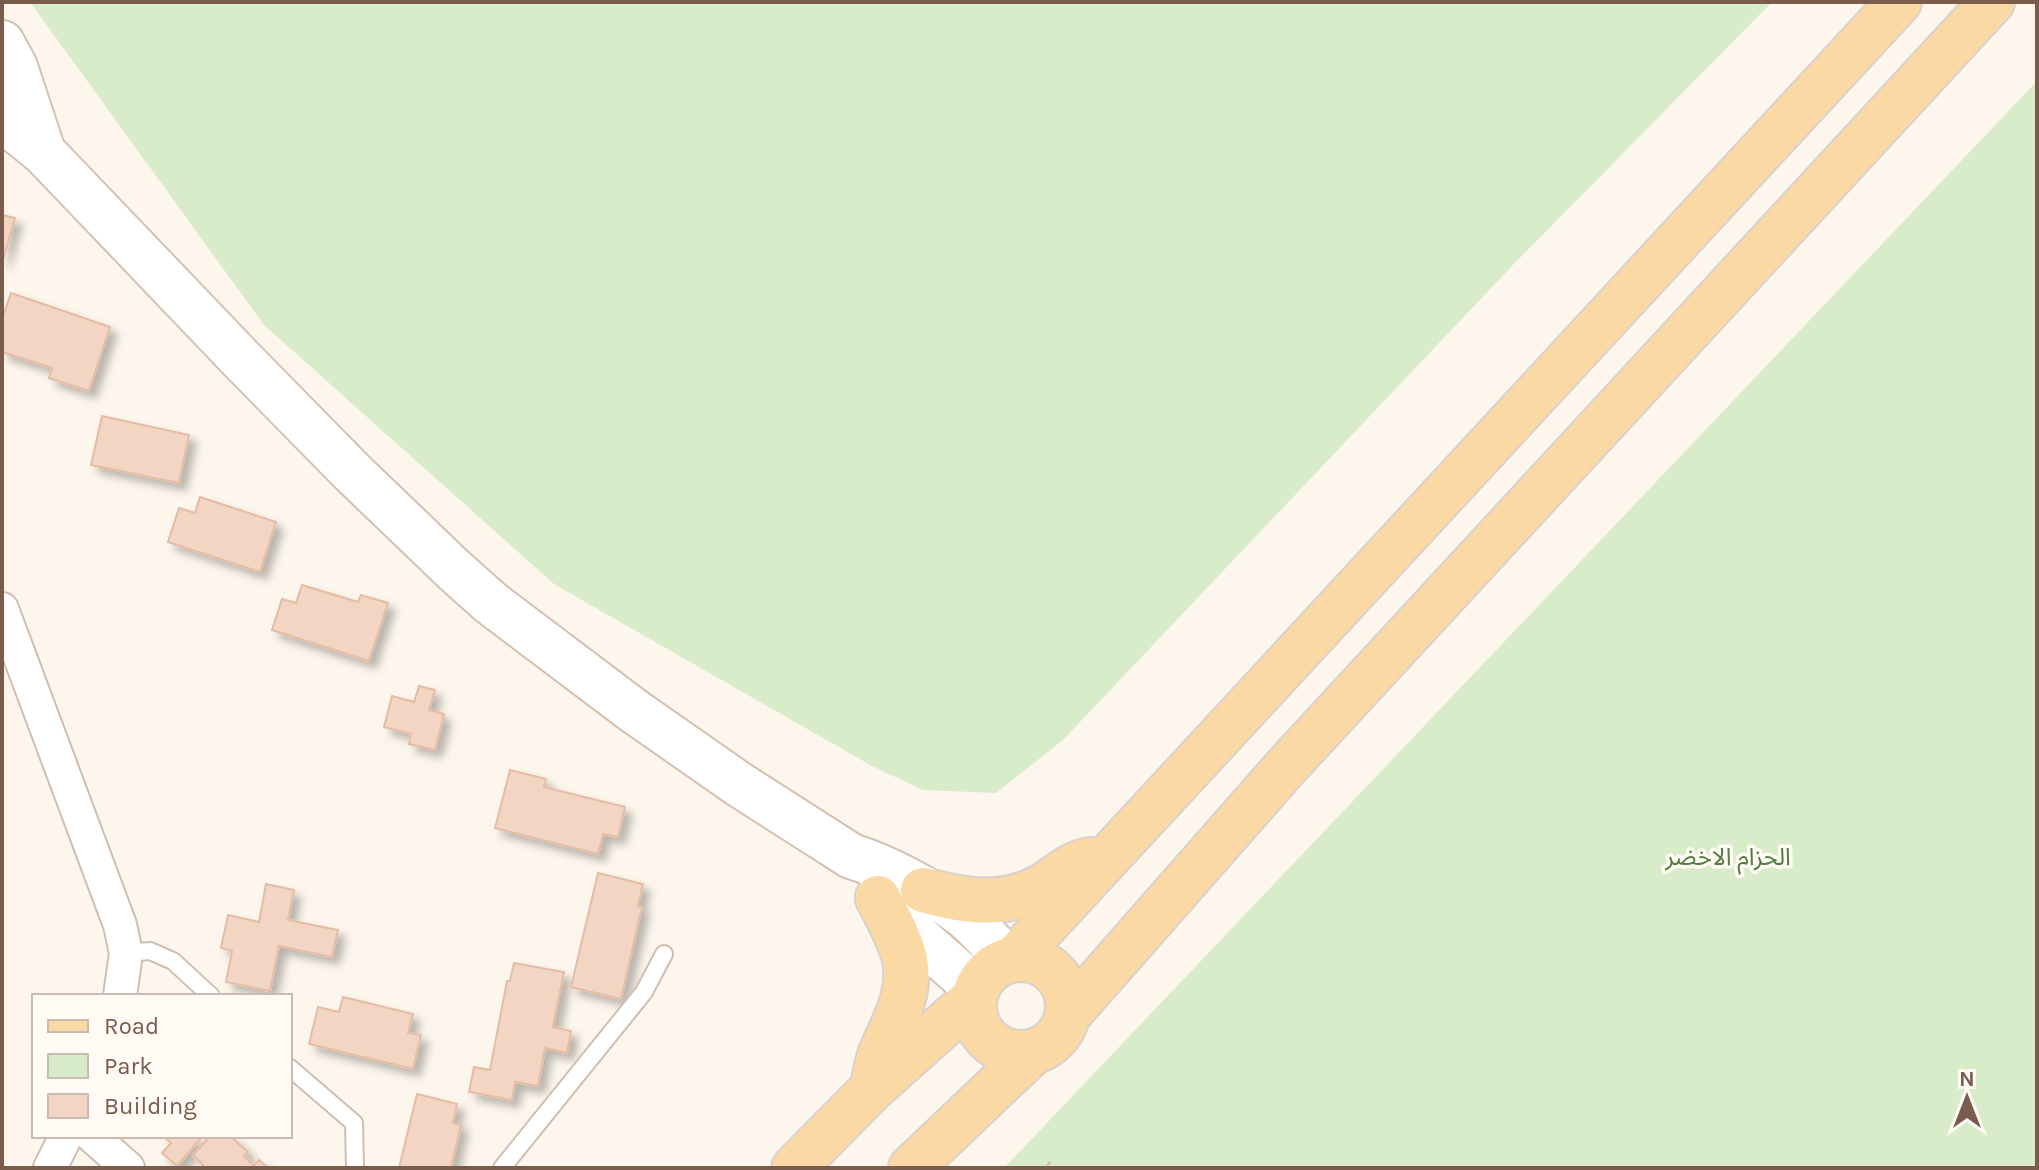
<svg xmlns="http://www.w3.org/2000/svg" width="2039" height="1170" viewBox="0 0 2039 1170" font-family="Karla,'Noto Sans Arabic',sans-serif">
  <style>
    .green { fill: #d8ecc9 }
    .building { fill: #f3d5c3; stroke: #e6bba3; stroke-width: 2; filter: url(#shadow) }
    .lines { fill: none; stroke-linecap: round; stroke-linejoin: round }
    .lane-casing { stroke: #d1beb0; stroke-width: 20 }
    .street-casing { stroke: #d1beb0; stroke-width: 36 }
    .secondary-casing { stroke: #d6c0b0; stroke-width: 48 }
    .primary-casing { stroke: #dad1cd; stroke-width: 48 }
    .path { stroke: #d9b8a5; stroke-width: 5; stroke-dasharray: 2 6; stroke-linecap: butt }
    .lane { stroke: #fff; stroke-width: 16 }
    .street { stroke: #fff; stroke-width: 32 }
    .secondary { stroke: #fff; stroke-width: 44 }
    .primary { stroke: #fbd9a5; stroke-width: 44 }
    .labels { text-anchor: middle; stroke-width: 7; stroke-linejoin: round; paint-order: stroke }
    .park-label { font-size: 24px; fill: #537a41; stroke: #fffaf3 }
  </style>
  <defs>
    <filter id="shadow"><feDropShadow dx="7" dy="7" stdDeviation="4" flood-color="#0004"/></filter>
  </defs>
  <rect width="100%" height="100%" fill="#fdf6ec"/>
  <path class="green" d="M30,2H1772L1510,268L1063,740L996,793L923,790L872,766L554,584L264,325Z
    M2037,81V1168H1004L1102,1065Z"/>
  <path class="building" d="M2,215L15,218L2,263Z
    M11,293L110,327L89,391L49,378L52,368L2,352V319Z
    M102,416L189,435L179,483L91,465Z
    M200,497L276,522L260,572L168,542L179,508L195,513Z
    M302,585L358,602L361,595L388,603L369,661L272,630L282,599L296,603Z
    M419,686L435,690L429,710L444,714L435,750L409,744L411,734L384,727L392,696L414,702Z
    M510,770L546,779L544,787L625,807L618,837L603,834L598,854L495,828Z
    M598,873L643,884L638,906L642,907L621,999L571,987Z
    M266,884L294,890L288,920L338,930L332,957L279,946L270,991L226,982L232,951L221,948L228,915L259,922Z
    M514,963L564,972L553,1027L571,1031L567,1053L545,1048L538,1086L515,1082L512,1100L469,1092L474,1067L490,1070L507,981H510Z
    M343,997L413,1014L408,1033L421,1035L413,1069L309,1044L318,1007L339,1012Z
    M417,1094L457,1104L453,1123L461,1125L451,1168H399Z
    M163,1136H203L177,1166L162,1153L171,1143Z
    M210,1136H225L227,1138L230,1136L248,1152L244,1156L254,1166L252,1168H200L203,1165L193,1155Z
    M259,1160L268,1168H252Z"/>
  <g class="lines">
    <defs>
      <path id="lane" d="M126,953L150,951L173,961L211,996
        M290,1068L354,1123L355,1168
        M502,1168L644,992L664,954"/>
      <path id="street" d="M2,609L120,925L126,953L120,996
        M92,1136L128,1168
        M50,1168L66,1136"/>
      <path id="secondary" d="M2,43L15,67L43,152
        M2,119L43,152L241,359L352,472L453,569L491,603L634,711L740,785L851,856C887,867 933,892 963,915C979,928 993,945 1008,960
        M878,898L911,931L977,989"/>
      <path id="primary" d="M923,890C963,901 1002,908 1041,887C1057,878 1072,862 1091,860
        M974 1006a47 47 0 1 1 94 0a47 47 0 1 1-94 0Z
        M1014,959L1899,2
        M1068,1015L1285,768L1992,2
        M873,1086C875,1075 877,1065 880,1055C892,1026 912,994 905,960C900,938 888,918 878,898
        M794,1168L873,1088L974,998
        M911,1168L1034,1051"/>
    </defs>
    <use href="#lane" class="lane-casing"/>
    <use href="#street" class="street-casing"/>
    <use href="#secondary" class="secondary-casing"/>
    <use href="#primary" class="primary-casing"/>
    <path class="path" d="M1048,1163L1053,1168"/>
    <use href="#lane" class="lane"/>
    <use href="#street" class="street"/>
    <use href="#secondary" class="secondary"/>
    <use href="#primary" class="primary"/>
  </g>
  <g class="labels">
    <g class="park-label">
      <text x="1728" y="865">الحزام الاخضر</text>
    </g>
  </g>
  <rect width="2039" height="1170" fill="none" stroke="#7a5c4d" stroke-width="8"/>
  <rect x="32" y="994" width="260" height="144" fill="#fffaf3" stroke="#cabbb1" stroke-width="2"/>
  <rect x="48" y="1020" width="40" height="12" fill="#fbd9a5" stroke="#cabbb1" stroke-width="2"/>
  <text x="104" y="1034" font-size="24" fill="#7a5c4d">Road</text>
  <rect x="48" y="1054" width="40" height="24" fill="#d8ecc9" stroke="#cabbb1" stroke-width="2"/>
  <text x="104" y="1074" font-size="24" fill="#7a5c4d">Park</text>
  <rect x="48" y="1094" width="40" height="24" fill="#f3d5c3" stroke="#cabbb1" stroke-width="2"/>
  <text x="104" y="1114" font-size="24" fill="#7a5c4d">Building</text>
  <g transform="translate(1967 1098)" stroke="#fffaf3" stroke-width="6" paint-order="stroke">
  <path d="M0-6L14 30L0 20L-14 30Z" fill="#7a5c4d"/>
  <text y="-12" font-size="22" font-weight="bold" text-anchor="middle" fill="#7a5c4d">N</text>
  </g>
</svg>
